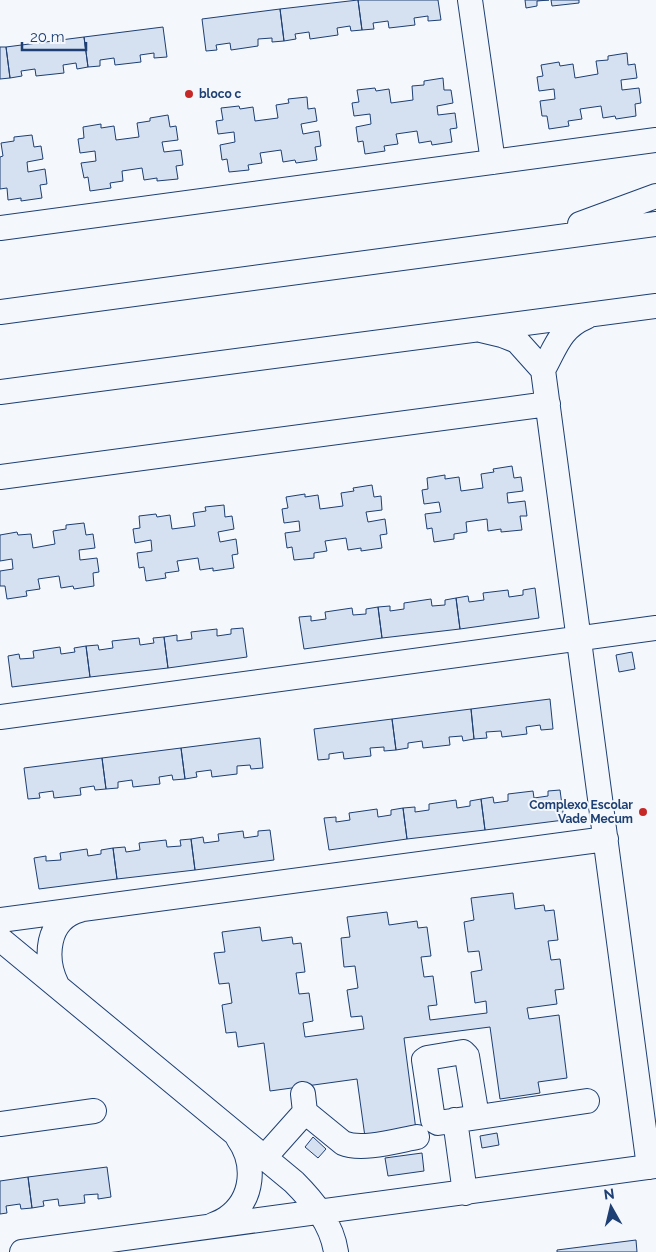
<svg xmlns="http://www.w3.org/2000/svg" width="656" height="1252" viewBox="0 0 656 1252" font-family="Raleway,sans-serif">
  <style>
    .building { fill: #d5e0f0; stroke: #1d3f73 }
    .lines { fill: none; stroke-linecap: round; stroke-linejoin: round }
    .minor-casing { stroke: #1d3f73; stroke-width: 26 }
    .minor { stroke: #f4f7fb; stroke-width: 24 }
    .poi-dot { fill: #c62828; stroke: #f4f7fb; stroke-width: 2 }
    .labels { text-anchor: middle; stroke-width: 4; stroke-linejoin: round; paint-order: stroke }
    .poi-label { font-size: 12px; font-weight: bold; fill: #1d3f73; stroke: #f4f7fb; text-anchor: start }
  </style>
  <rect width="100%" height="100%" fill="#f4f7fb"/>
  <path class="building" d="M358,0L362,30L351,31L350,26L337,28L338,35L310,39L309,32L295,34L296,39L284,41L280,9Z
    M358,0H438L441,20L428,21V16L414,18L415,25L389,28L388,21L373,23L374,29L362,30Z
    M525,0H549L537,1V6L526,8Z
    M551,0H579V3L552,6Z
    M280,9L284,41L272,42V38L258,39V46L231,50L230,43L216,45L217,50L206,51L202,19Z
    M163,27L167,57L154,58V53L140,55L141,62L115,65L114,58L100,60V66L88,67L84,37Z
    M84,37L88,67L77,69L76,63L63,65L64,73L36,76L35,69L21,71L22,76L10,78L6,47Z
    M0,47H6L10,78L0,79Z
    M627,53L628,65L635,64L637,78L621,80L622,90L639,88L641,103L635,104L636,116L616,119L615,116L603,118L601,106L580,109L582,119L568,121L569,126L549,129L547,116H542L540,101L555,99L554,89L539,91L537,77L543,76L541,65L559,62L560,66L573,64L575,78L598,74L596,61L608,60V56Z
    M443,78L444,90H451L453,103L437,106L438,115L455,113L457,128L450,129L452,142L432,145L431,141L419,143L417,131L396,134L398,144L384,146L385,151L365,154L363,141L358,142L356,127L371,124L370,114L354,116L352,103L359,102L357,90L375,88L376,91L389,89L391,103L413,100L412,86L424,85V81Z
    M307,97L308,109L315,108L317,121L301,124L303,134L319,131L321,146L315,147L317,160L296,163L295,160L283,162L281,150L260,153L262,163L248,165L249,170L229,172L227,159L222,160L220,145L235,142L234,132L218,134L216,121L223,120L221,108L239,106L240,109L253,107L255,121L278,118L276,105L289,103L288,99Z
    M168,115L170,127L176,126L178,140L162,142L164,152L181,150L183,165L176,166L178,179L157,181V178L144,180L142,168L122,171L123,181L110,183L111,188L90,191L88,177L84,178L81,163L96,161L95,151L80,153L78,139L84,138L83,127L101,124V128L114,126L116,140L139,137L137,123L150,121V118Z
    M32,135L34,147L41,146L43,159L27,162L28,172L45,169L47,184L40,185L42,198L21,201V198L8,200L7,188L0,189V157L3,156L1,143L14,141V137Z
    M512,466L514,478L521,477L523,491L507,493L508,503L525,501L527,516H520L522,530L501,532V529L488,531L487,519L466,522L467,532L454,534V539L434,542L432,528L427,529L425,514L441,512L439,502L424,504L422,490L428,489L427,478L445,475V479L459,477L461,491L483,488L481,474L494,472L493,469Z
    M372,485L374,497L381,496L382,510L366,512L368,522L385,519L387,534L380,535L382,548L361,551V548L348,550L346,538L325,541L327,551L314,553V558L294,560L292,547L287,548L285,533L300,531L299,521L284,523L282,509L288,508L286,497L305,494V497L318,495L320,509L343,506L341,493L354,491L353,488Z
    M224,505L225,517L232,516L234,529L218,532L220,542L236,539L238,554L232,555L234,568L213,571V568L200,570L198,558L177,561L179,571L165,573L166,578L146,581L144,567L139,568L137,553L152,551L151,540L135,543L133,529L140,528L139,516L156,514L157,517L170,515L172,529L195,526L193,513L206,511L205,507Z
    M84,523L86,535L93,534L95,548L79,550L80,560L97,558L99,572L93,573L94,586L74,589L73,586L61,588L59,576L38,579L40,589L26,591L27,596L7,599L5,586H0V571L13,569L12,559L0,561V535L17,532L18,535L31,534L33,548L55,544L53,531L66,529V525Z
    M535,588L539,618L460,629L456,598L468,596L469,602L484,600L483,593L508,590L509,597L523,595V590Z
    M456,598L460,629L382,638L378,607L390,606V611L404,609V603L431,599L432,606L445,605V600Z
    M378,607L382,638L304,649L299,617L311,616V621L326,619L325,612L352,608L353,615L366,614V609Z
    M243,628L247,657L168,668L164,637L177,635V641L192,639L191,632L217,629V636L231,634V629Z
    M164,637L168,668L90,677L86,646L98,645L99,650L113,648L112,641L139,638L140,645L154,643L153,638Z
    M86,646L90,677L12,687L8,656L19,654L20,659L34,658L33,651L60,647L61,654L75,652L74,648Z
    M632,652L635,669L619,672L616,655Z
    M550,699L553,729L541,730L540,725L526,727L527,734L502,737L501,731L486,732L487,738L474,739L471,709Z
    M471,709L474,739L463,741L462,736L449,737L450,745L423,748L422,741L408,743V748L396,750L392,719Z
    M392,719L396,750L384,751V747L370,748L371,756L344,759L343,752L329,754V759L318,760L314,729Z
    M260,738L263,768L251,769L250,765L237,766V774L212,777L211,770L196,772L197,777L185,779L181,748Z
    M181,748L185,779L173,780L172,775L159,777L160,784L133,787L132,780L118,782V788L106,789L102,758Z
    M102,758L106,789L95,790L94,786L80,788L81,795L54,798L53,791L39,793L40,798L28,799L24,768Z
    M560,790L564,820L485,830L481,799L493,797L494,803L508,801V794L533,791L534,798L548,796V791Z
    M481,799L485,830L407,839L403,808L415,807V812L429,810V804L456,800L457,808L470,806V801Z
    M403,808L407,839L329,850L324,818L336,817V822L350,820L349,813L377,809L378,817L391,815V810Z
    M270,830L274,860L195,870L191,839L203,837L204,843L219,841L218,834L243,831L244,838L258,836V831Z
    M191,839L195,870L117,879L113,848L125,847L126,852L140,850L139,843L166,840L167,847L181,846L180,840Z
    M113,848L117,879L39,889L34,858L46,856V861L61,860L60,853L87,849L88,856L101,854V850Z
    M513,893L515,909L544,905L545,911L554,910L558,940L548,941L551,960L560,959L564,989L555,990L557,1004L527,1008L529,1019L559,1015L567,1078L538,1082L540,1093L500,1099L490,1027L404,1038L416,1130L365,1137L357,1079L270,1091L264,1043L238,1047L236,1032L226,1033L222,1005L232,1003L229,983L219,984L214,953L225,952L222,932L260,927L262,941L292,937L293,944L301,943L305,972L296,973L299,994L309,993L313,1021L303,1023L305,1037L364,1029L362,1016L351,1017L347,990L358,988L355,966L344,967L341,938L350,937L347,917L387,912L389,925L417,921L418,928L427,927L431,956L421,957L424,977L433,976L437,1005L428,1006L430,1020L487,1013L486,1001L475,1003L471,972L482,970L479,951L468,952L464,922L474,920L471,898Z
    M497,1133L499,1145L482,1148L480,1136Z
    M313,1137L326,1149L318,1158L305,1147Z
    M422,1153L424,1171L388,1176L385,1158Z
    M107,1167L111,1197L98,1199V1194L84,1195L85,1203L59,1206L58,1199L43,1201L44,1206L32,1208L28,1177Z
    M28,1177L32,1208L21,1209L20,1204L6,1206L7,1213L0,1214V1181Z
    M636,1240L637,1252H557V1250Z"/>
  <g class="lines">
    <defs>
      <path id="minor" d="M470,0L493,162
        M580,224L656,196
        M0,228L656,140
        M0,312L656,224
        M481,330L502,335L517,341L543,370L649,1167
        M543,370C556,347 560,328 586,317
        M0,392L656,306
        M0,477L548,404
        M0,717L656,628
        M0,920L606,839
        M0,939L294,1182C313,1201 332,1224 336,1252
        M57,985C44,959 46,919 80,910
        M303,1094L305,1112L343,1143C361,1151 396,1141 417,1137
        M477,1117L467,1056L463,1052L427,1058L424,1060L433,1120L438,1123L587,1101
        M455,1120L465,1193
        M0,1124L94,1111
        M264,1158L305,1112
        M213,1225C218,1223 223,1221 227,1218C254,1199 256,1163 238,1138
        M22,1252L656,1166"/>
    </defs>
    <use href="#minor" class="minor-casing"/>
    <use href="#minor" class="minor"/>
  </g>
  <g class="poi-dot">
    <circle cx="189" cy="94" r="5"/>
    <circle cx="643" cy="812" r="5"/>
  </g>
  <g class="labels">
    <g class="poi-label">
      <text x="199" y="98">bloco c</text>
      <text x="633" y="809" text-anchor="end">Complexo Escolar<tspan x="633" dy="14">Vade Mecum</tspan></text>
    </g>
  </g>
  <g transform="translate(611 1207) rotate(352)" stroke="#f4f7fb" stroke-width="4" paint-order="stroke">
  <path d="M0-4L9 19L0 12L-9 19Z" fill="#1d3f73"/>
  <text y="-8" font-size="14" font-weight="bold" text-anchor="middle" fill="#1d3f73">N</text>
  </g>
  <path d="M22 42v8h64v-8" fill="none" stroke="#1d3f73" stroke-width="2.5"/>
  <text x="30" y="42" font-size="15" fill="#1d3f73" stroke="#f4f7fb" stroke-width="4" paint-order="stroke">20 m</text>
</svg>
